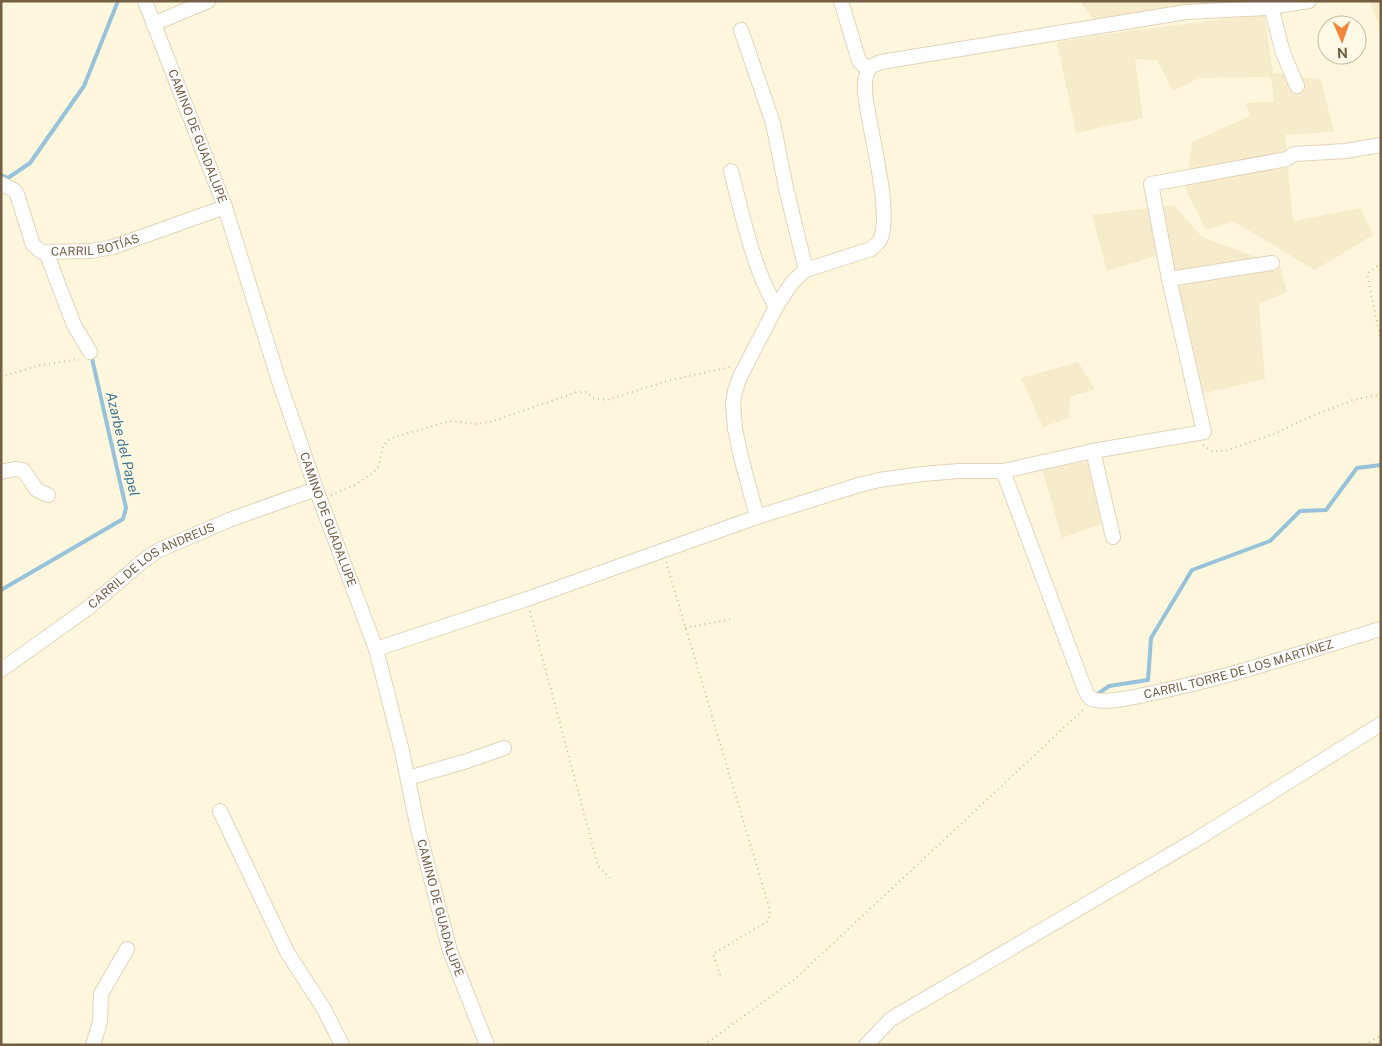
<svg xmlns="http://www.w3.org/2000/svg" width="1382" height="1046" viewBox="0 0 1382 1046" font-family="'Public Sans',sans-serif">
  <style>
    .residential { fill: #f6ebcb }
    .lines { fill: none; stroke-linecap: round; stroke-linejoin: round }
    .stream { stroke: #97c3da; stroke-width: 4 }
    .minor-casing { stroke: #e2d4b9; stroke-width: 16 }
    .path { stroke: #d9bd97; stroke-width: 2; stroke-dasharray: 1 4; stroke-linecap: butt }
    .minor { stroke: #fff; stroke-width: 14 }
    .labels { text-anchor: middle; stroke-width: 4.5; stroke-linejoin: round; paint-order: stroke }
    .street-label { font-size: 12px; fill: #755f44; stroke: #fffae5 }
    .water-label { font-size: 14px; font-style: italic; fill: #407492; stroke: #fffae5 }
  </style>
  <rect width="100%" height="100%" fill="#fef7dd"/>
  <path class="residential" d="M1080,1H1309L1099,26Z
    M1370,1H1381V32Z
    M1264,14L1273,72L1321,80L1334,132L1285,135L1293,221L1360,208L1373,235L1315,270L1233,221L1206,230L1186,190L1192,142L1250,116L1246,103L1274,102L1271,77L1199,78L1173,91L1157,60L1135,59L1143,118L1076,133L1057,42L1128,31Z
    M1174,205L1202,237L1280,266L1287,292L1259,304L1265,379L1195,395L1160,255L1107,271L1092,215Z
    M1078,362L1095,389L1070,397L1069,418L1043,427L1021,378Z
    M1090,461L1101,524L1062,538L1042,469Z"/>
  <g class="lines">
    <path class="stream" d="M1,175L8,178L30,163L84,86L118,1
      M1,590L123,519L126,508L91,354
      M1095,696L1109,686L1148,680L1151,638L1192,570L1270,541L1300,511L1326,510L1357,468L1381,465"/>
    <defs>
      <g id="minor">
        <path id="s1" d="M145,1L225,207L278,378L316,489L376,649L402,751L418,829L450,951L487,1045"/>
        <path d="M841,1L859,61L868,70"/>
        <path d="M1271,7L1283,53L1297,86"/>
        <path d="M153,24L208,1"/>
        <path d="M741,30L773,123L786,188L806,270"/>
        <path d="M731,171C743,217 752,265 776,307"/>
        <path id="s2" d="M1,184L14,190L17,194L33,245L42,252L91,251L113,247L225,207"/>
        <path d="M46,252L74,325L90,352"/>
        <path d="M1169,279L1272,263"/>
        <path d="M1093,451L1113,537"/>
        <path id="s3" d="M1003,471L1085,690C1087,694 1089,699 1095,700C1108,703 1134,697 1148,694C1227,678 1304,652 1381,629"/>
        <path d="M1,472L15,469L23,470L37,490L48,495"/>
        <path d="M757,517L741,457L735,429L733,404L735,391L740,377L776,307L791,284L801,274L806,270L871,249C875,245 879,243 881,238C892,209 868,126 865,92V80L869,67L881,62L1186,12L1265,8L1309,1"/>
        <path d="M376,649L527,599L757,517L859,485L879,480L922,474L959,471H1003L1093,451L1204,432L1169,279L1151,184L1287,159L1294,154L1346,151L1381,145"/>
        <path id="s4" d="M1,670L88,608L143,561L159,550L229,520L316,489"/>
        <path d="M408,778L467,761L504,748"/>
        <path d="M220,811L287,952L324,1009L342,1045"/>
        <path d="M93,1045L100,1022L101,994L127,949"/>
        <path d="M866,1045L891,1019L1197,839L1381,724"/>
      </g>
    </defs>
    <use href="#minor" class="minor-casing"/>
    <path class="path" d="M1381,263L1367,274L1381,341
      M1,377L36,366L79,359
      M1203,445L1212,451H1225L1274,434L1307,418L1353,400L1381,394
      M331,495L355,485L374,472L378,467L383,447L387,441L392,438L450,421L475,424L490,422L577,392H586L594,398L606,400L671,380L730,367
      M666,562L770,910L768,921L713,954L721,977
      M530,611L598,866L610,878
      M685,628L732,619
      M704,1045L795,979L1084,709
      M1365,1045L1381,1035"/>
    <use href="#minor" class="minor"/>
  </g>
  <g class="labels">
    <g class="street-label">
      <text dy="4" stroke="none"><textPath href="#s1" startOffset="145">CAMINO DE GUADALUPE</textPath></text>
      <text dy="4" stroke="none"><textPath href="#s2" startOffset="138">CARRIL BOTÍAS</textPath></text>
      <text dy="4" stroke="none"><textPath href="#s1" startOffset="550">CAMINO DE GUADALUPE</textPath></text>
      <text dy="4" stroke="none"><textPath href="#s4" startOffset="184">CARRIL DE LOS ANDREUS</textPath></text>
      <text dy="4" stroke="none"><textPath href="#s3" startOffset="396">CARRIL TORRE DE LOS MARTÍNEZ</textPath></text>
      <text dy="4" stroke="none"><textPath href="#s1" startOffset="955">CAMINO DE GUADALUPE</textPath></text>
    </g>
    <g class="water-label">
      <text transform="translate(123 444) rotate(77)" y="5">Azarbe del Papel</text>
    </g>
  </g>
  <rect width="1382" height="1046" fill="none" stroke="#755f44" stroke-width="5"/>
  <g transform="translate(1342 40) rotate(178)"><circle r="24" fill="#fffae5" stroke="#c8bca5"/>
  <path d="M0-4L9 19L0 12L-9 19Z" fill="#f18539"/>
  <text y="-8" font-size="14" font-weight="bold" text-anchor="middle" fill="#755f44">N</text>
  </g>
</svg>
